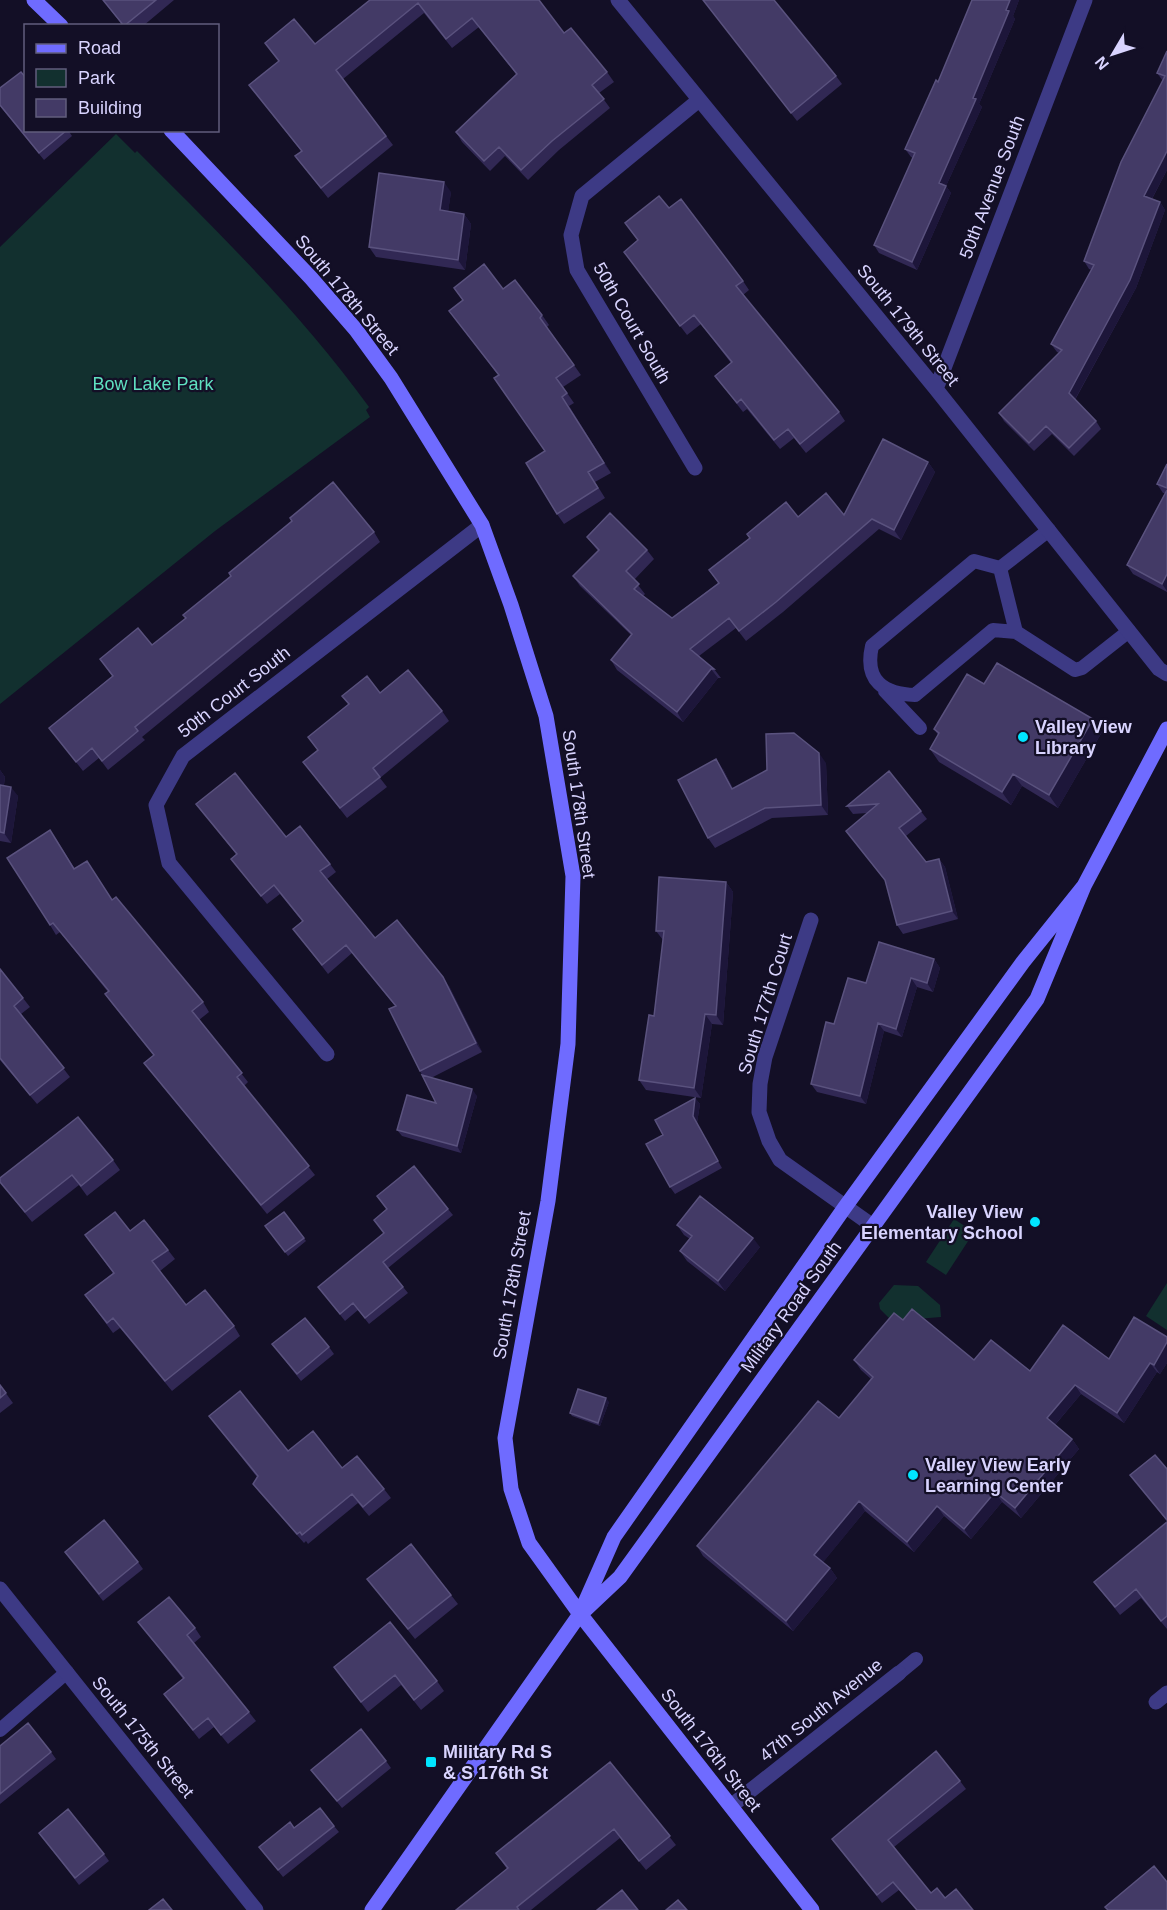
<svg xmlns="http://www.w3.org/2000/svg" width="1167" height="1910" viewBox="0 0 1167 1910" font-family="Helvetica,sans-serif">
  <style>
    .green { fill: #12302f }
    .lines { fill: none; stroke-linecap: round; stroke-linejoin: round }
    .lane { stroke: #3d3a85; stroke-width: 14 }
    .street { stroke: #3d3a85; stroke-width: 15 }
    .secondary { stroke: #6f6bff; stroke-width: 15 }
    .wall { fill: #312854 }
    .shaded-wall { fill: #1d163a }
    .building { fill: #433a66; stroke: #5a527e; stroke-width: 1.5 }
    .poi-dot { fill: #00e5ff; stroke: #130f26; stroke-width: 2 }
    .labels { text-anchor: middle; stroke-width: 4.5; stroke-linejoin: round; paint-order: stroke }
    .street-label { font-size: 18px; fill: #d9d4ff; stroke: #130f26 }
    .park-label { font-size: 18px; fill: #5fe0c0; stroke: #130f26 }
    .poi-label { font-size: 18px; font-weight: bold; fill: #d9d4ff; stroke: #130f26; text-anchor: start }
  </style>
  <rect width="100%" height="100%" fill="#130f26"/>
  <path class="green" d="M116,134L135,153L137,151C219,233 301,313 369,407L366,410L370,417L215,531L0,704V247Z
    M954,1219L974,1232L946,1275L926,1262Z
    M1167,1283V1330L1146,1316Z
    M894,1285L918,1286L940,1305L941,1317L892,1321L880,1309L879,1303Z"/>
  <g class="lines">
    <path class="lane" d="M1000,568L974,561L872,646C864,681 884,694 915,695L993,630L1016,632L1075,670L1082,668L1129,631
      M1016,632L1000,568L1049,530
      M885,691L920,728
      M899,1673L916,1659
      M0,1730L67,1672"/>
    <path class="street" d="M618,0L936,389L1159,669L1167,674
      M936,389L1085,0
      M695,468L577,270L571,235L582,196L699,100
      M811,920L765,1057L760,1084L759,1112L769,1141L780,1160L873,1226
      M327,1054L169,863L156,805L183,756L482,525
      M0,1589L256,1910
      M1156,1702L1167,1693
      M731,1806L899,1673"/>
    <path class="secondary" d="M34,0L61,26
      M171,130L311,278L356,330L391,378L482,525L511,605L546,716L573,876L568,1044L548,1201L505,1438L511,1489L529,1543L580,1614L812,1910
      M585,1610L620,1577L1037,999L1084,886L1167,729
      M372,1910L580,1614L614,1537L845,1207L1023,962L1084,886"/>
  </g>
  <path class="wall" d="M103,0H174L143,26H123Z
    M370,0H539L564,33L607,72L614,82L599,93L610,108L559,150L528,180L505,156L490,171L462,142L456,132L516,74L479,27L452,48L424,13L343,79L393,145L328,198L295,156L301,151L249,85L279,61L265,43L315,44Z
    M703,0L836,76L842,84L797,121Z
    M972,0H1019L1013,16L1015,19L979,104L982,107L946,186L951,193L917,270L879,253L874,245L913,158L911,157L905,149L938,82Z
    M1167,51V170L1152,199L1160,202L1165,210L1136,288L1075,400L1096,421L1101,429L1074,456L1052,434L1034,451L1004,421L999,413L1059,353L1057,352L1051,344L1092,270L1089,269L1084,261L1163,81L1157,73Z
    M0,88L26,130H68L72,136L44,160L0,106Z
    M451,192L448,211L464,214L471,224L465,270L376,257L369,247Z
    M669,208L743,281L749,290L743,295L839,412L845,421L806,453L794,438L780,449L747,409L743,412L715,376L731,363L701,324L687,335L624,252L638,240L625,223Z
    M454,288L503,289L542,315L549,325L547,327L581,375L563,387L574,403L569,406L611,473L595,482L605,498L564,524L557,514L545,451L498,375L449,311L463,301Z
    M928,462L935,472L901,540L879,529L783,612L746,641L736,628L699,656L714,669L721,678H718L683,722L617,670L611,660L631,635L580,586L573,576L598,551L587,537L647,550L654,559L634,580L645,594L643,596L672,618L718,583L709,570L798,517L844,515Z
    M1167,464V592L1133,574L1127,565L1165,493H1163L1157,484Z
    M374,532L380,542L142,737L145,740L108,770L99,758L83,771L49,728L112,676L100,659L152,645Z
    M984,684L1102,732L1058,808L1022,786L1011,805L939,762L930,749L938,735L934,729Z
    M380,693L442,711L449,721L380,778L387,787L347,818L303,762L318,751L308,737L349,705L342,696Z
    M826,763L828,815L772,818L715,848L708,838L723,769L733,789Z
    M0,770L5,777L4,785L18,796L11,843L0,841Z
    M889,771L927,819L906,836L926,862L939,859L945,867L958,919L903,934L897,925L886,882L846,831L867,813L853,814L847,806Z
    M196,804L286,837L330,864L336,872L327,879L375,938L449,986L482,1052L431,1078L477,1096L461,1153L402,1136L397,1130L436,1103L420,1071L395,1006L352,953L328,974L293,929L302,921L280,894L267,904L231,859L236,854Z
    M56,839L75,869L87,861L112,900L203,1002L209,1012L199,1020L248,1082L244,1086L315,1175L267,1214L151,1072L144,1063L154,1055L112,1004L105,994L108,992L60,932L56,935L50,925Z
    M726,882L733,892L723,1025L712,1024L701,1098L646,1090L639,1080L654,1016L663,940L656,931Z
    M934,959L940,968L933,992L917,987L902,1037L884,1031L866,1104L817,1092L811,1084L834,1024L866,983Z
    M0,969L30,1007L21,1014L70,1077L37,1104L0,1060Z
    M695,1098L700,1104L697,1123L722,1168L675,1194L670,1187L663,1135Z
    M113,1160L120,1170L87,1196L79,1185L32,1222L0,1182Z
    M377,1196L448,1209L453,1215L388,1268L408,1293L369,1324L358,1310L345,1321L318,1287L384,1233L374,1220L387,1210Z
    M284,1212L306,1241L288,1256L265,1226Z
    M677,1225L760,1247L725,1291L687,1261L680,1251L690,1239L684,1235Z
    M130,1231L168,1250L175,1259L160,1271L186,1305L234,1326L240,1336L172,1391L120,1328L113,1333L85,1295L113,1273L85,1235Z
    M903,1320L974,1360L1030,1371L1109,1359L1167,1337V1363L1160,1374L1157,1372L1124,1423L1081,1394L1055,1425L1072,1439L1079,1449L1021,1518L1002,1502L971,1539L944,1516L914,1552L865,1511L823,1562L830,1568L837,1578L793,1631L703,1556L697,1546L839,1418L871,1379L861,1370L854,1360Z
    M272,1344L329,1347L334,1354L301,1381Z
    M0,1385L13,1403L0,1413Z
    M609,1402L600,1426L572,1416L570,1413Z
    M209,1416L288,1451L342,1468L384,1489L391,1498L369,1516L358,1503L308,1544L306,1541L304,1543L259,1492L253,1484L257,1477Z
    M1167,1469V1521L1130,1475Z
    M1167,1522V1629L1141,1598L1120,1615L1094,1582Z
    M65,1552L138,1562L143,1569L103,1601Z
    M367,1579L451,1595L458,1604L415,1639Z
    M138,1622L195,1628L201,1637L194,1643L256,1721L228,1744L214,1727L199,1739L164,1694L183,1679Z
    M334,1667L437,1681L444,1691L421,1710L401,1685L368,1712Z
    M0,1746L51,1752L56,1759L0,1804Z
    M386,1761L391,1768L342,1808L311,1770Z
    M610,1762L676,1845L646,1870L620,1838L531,1910H456L507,1869L496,1853Z
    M960,1781L966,1789L894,1847L931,1893L945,1898L973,1910H916L899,1890L882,1903L832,1839Z
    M334,1826L339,1832L283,1877L259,1847L294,1828Z
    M39,1833L104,1854L109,1861L79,1885Z"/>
  <path class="shaded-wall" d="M1010,0H1019L1013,16L1015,19L979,104L982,107L946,186L951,193L917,270L912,262L939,183L973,98Z
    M1167,151V170L1149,204L1144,196Z
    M444,182L451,192L447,220L440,210Z
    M1160,202L1165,210L1136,288L1074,401L1069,393Z
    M464,214L471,224L465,270L458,260Z
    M562,397L569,406L611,473L604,463Z
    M928,462L935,472L901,540L894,530Z
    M1167,574V591L1162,584Z
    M711,669L718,678L683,722L677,712Z
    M1093,719L1102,732L1058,808L1049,795Z
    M819,753L826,763L828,815L821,805Z
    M716,759L723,769L739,799L732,789Z
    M0,770L5,777L2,794L0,790Z
    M1013,774L1022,786L1011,805L1002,792Z
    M11,787L18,796L11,843L4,833Z
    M939,859L945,867L958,919L952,911Z
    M726,882L733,892L723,1025L716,1015Z
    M934,959L940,968L933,992L927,983Z
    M443,977L449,986L482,1052L476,1043Z
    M911,978L917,987L902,1037L896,1029Z
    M705,1014L712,1024L701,1098L694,1088Z
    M878,1023L884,1031L866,1104L860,1096Z
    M472,1089L477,1096L461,1153L457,1146Z
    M695,1098L700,1104L697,1123L722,1168L693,1116Z
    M753,1238L760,1247L725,1291L718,1281Z
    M1167,1342V1363L1160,1374L1154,1365Z
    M1150,1363L1157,1372L1124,1423L1117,1413Z
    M1075,1385L1081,1394L1053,1427L1047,1418Z
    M606,1398L609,1402L600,1426L598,1423Z
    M1072,1439L1079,1449L1021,1518L1015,1508Z
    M995,1492L1002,1502L971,1539L964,1529Z
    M859,1501L865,1511L821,1565L814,1555Z
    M937,1506L944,1516L914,1552L907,1542Z
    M830,1568L837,1578L793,1631L786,1621Z"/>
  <path class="building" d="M103,0H156L124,26Z
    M370,0H539L564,33L571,28L607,72L592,85L604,99L552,141L521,170L499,147L484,161L456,132L517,74L472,18L446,39L418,3L336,70L386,136L321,188L295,156L302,151L249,85L279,61L265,43L294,19L315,44Z
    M703,0H774L836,76L791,113Z
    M972,0H1010L1006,10L1009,11L973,98L976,99L939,183L946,186L912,262L874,245L915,153L905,149L936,80L938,82Z
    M1167,51V151L1144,196L1160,202L1130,280L1069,393L1096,421L1069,448L1046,426L1029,443L999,413L1062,350L1051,344L1094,265L1084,261L1121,162L1165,76L1157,73Z
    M21,72L26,78V130H67L39,153L0,105V88Z
    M379,173L444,182L440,210L464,214L458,260L369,247Z
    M659,196L669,208L681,199L743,281L736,286L839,412L800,444L788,429L774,440L741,399L737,403L715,376L732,362L694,315L680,326L624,252L638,240L625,223Z
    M484,264L503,289L515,280L542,315L540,318L574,365L556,378L567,393L562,397L604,463L588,472L598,488L557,514L526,463L545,451L494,378L499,375L449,311L463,300L454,288Z
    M883,439L928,462L894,530L872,519L776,602L739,631L729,618L690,649L714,669H711L677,712L611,660L632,634L573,576L599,550L587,537L610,513L647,550L626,571L639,584L634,589L672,618L719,583L709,570L750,538L747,534L786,502L798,517L826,493L844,515Z
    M1167,464V488L1157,484Z
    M333,482L374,532L135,727L138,731L102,761L92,748L76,762L49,728L113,676L100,659L138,628L152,645L186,618L183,615L231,576L229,573L292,521L290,518Z
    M1167,490V574L1162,584L1127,565Z
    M997,663L1093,719L1049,795L1013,774L1002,792L930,749L939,733L934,729L967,674L984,684Z
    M408,670L442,711L373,768L380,777L340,808L303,762L318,750L308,737L349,704L342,696L367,676L380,693Z
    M794,733L819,753L821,805L765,808L708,838L678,780L716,759L732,789L767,770L766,734Z
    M889,771L921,811L899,828L926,862L939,859L952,911L897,925L885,880L846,831L878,804L847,806Z
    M235,773L286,837L300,826L330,864L320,871L375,938L397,920L443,977L476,1043L420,1071L389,1009L396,1006L346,945L322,965L293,929L303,921L274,885L261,896L231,859L237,854L196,804Z
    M0,785L11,787L4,833L0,832Z
    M50,830L74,869L87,861L112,900L116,897L203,1002L192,1011L242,1073L237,1077L309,1166L261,1205L144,1063L154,1055L105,994L109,991L53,923L50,925L7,858Z
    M659,877L726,882L716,1015L705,1014L694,1088L639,1080L649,1015L654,1016L664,931H656Z
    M879,942L934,959L927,983L911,978L896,1029L878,1023L860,1096L811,1084L826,1022L834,1024L848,978L866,983Z
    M0,969L23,998L14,1006L64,1068L30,1095L0,1058Z
    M422,1075L472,1089L457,1146L397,1130L407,1095L436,1103Z
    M695,1098L693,1116L718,1161L670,1187L646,1144L663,1135L655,1120Z
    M78,1117L113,1160L81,1186L72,1175L25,1212L0,1182V1178Z
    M414,1166L448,1209L383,1262L403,1287L365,1318L353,1303L340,1314L318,1287L384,1233L374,1220L387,1209L377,1196Z
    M700,1196L753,1238L718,1281L680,1251L692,1236L677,1225Z
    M115,1212L130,1231L144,1220L168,1250L152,1261L186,1305L205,1290L234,1326L165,1381L113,1318L107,1323L85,1295L114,1273L85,1235Z
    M284,1212L304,1238L285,1252L265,1226Z
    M912,1309L974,1360L991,1340L1030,1371L1063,1325L1109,1359L1134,1317L1167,1337V1342L1154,1365L1150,1363L1117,1413L1075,1385L1047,1418L1072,1439L1015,1508L995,1492L964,1529L937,1506L907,1542L859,1501L814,1555L830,1568L786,1621L697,1546L818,1401L839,1418L873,1377L854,1360L894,1313L903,1320Z
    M305,1318L329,1347L297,1374L272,1344Z
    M0,1385L6,1393L0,1398Z
    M578,1389L606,1398L598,1423L570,1413Z
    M240,1391L288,1451L313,1431L342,1468L357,1456L384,1489L363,1507L352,1494L302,1535L300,1532L297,1534L253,1484L258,1476L209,1416Z
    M1155,1455L1167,1469V1520L1130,1475Z
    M104,1520L138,1562L99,1594L65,1552Z
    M1167,1522V1616L1161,1621L1136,1589L1115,1607L1094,1582Z
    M411,1544L451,1595L408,1629L367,1579Z
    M169,1597L195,1628L187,1635L249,1712L221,1735L208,1718L193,1730L164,1694L184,1678L138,1622Z
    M390,1622L437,1681L414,1700L395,1675L361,1702L334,1667Z
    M28,1723L51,1752L0,1794V1746Z
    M361,1729L386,1761L337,1801L311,1770Z
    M936,1751L960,1781L888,1840L931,1893L937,1888L945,1898L956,1889L973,1910H917L893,1882L877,1895L832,1839Z
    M610,1762L670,1836L639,1861L614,1829L517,1907L519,1910H456L508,1868L496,1853Z
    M320,1808L334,1826L278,1870L259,1847L290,1822L294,1828Z
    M68,1809L104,1854L75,1878L39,1833Z
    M1154,1866L1167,1882V1910H1108L1105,1907Z
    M622,1890L638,1910H597Z
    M163,1899L172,1910H149Z
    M678,1900L687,1910H666Z"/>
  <g class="poi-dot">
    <circle cx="1023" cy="737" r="6"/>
    <circle cx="1035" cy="1222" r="6"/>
    <circle cx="913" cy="1475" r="6"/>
    <rect x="425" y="1756" width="12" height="12" rx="3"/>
  </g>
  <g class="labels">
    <g class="street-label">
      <text transform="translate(992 187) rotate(-69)" y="6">50th Avenue South</text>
      <text transform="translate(347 295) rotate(50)" y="6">South 178th Street</text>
      <text transform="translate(632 323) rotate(60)" y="6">50th Court South</text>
      <text transform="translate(908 325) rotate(51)" y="6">South 179th Street</text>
      <text transform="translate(234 692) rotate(-38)" y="6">50th Court South</text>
      <text transform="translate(579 804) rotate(82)" y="6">South 178th Street</text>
      <text transform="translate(765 1004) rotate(-73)" y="6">South 177th Court</text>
      <text transform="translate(512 1285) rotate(-80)" y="6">South 178th Street</text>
      <text transform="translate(791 1307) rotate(-54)" y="6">Military Road South</text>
      <text transform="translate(821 1710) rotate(-39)" y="6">47th South Avenue</text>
      <text transform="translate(143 1737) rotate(51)" y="6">South 175th Street</text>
      <text transform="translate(711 1750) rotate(52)" y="6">South 176th Street</text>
    </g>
    <g class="park-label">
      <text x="153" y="390">Bow Lake Park</text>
    </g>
    <g class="poi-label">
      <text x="1035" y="733">Valley View<tspan x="1035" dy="21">Library</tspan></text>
      <text x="1023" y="1218" text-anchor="end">Valley View<tspan x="1023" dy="21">Elementary School</tspan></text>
      <text x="925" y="1471">Valley View Early<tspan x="925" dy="21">Learning Center</tspan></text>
      <text x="443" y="1758">Military Rd S<tspan x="443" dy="21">&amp; S 176th St</tspan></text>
    </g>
  </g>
  <rect x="24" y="24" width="195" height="108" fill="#130f26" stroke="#625e7d" stroke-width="1.5"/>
  <rect x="36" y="44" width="30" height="9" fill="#6f6bff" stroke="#625e7d" stroke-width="1.5"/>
  <text x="78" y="54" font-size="18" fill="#d9d4ff">Road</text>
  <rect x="36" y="69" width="30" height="18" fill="#12302f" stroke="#625e7d" stroke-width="1.5"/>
  <text x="78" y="84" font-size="18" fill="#d9d4ff">Park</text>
  <rect x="36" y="99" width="30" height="18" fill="#433a66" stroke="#625e7d" stroke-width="1.5"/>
  <text x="78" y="114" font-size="18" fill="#d9d4ff">Building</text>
  <g transform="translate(1113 54) rotate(231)" stroke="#130f26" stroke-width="4.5" paint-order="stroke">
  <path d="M0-4.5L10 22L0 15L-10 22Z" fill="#d9d4ff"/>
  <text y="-9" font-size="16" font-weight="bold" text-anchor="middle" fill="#d9d4ff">N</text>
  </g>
</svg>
